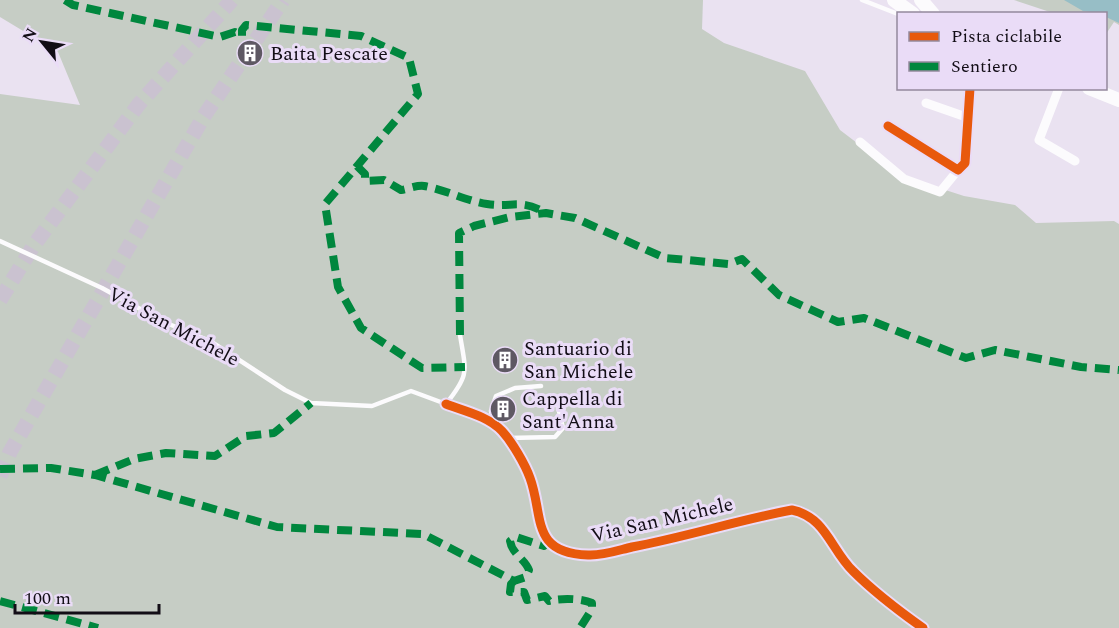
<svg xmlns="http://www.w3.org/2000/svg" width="1119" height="628" viewBox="0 0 1119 628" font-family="Spectral,serif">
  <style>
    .green { fill: #c6cdc5 }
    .water { fill: #97bec6 }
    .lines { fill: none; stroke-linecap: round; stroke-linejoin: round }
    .trunk-tunnel { stroke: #cac2d0; stroke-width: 15; stroke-dasharray: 15 8; stroke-linecap: butt }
    .service { stroke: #fcfbfd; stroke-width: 4.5 }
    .minor { stroke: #fcfbfd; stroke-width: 9 }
    .primary { stroke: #fcfbfd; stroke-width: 14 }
    .quiet { stroke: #00873e; stroke-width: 8; stroke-dasharray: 15 8; stroke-linecap: butt }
    .cycleway-casing { stroke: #eadcf7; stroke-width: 13 }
    .cycleway { stroke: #e8590c; stroke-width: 9 }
    .labels { text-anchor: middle; stroke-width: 6; stroke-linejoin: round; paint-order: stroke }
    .poi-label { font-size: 20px; fill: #120d16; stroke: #eadcf7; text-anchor: start }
    .street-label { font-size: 20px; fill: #120d16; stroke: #eadcf7 }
  </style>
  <rect width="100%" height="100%" fill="#eae2f1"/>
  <path class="green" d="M0,0H703L702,29L724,43L805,71L840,130L899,175L964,196L1015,205L1036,223L1114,221L1119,224V628H0V94L80,105L58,52L0,17Z
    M1014,0H1119V25L1114,22L1106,34V14L1053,13Z"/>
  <path class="water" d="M1064,0H1119V23L1106,17V14L1083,11Z"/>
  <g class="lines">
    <path class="trunk-tunnel" d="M0,300L34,245L139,104L232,0
      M0,476L10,452L204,116L283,0"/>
    <path class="service" d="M862,0L898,14
      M0,241L102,288L164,322L210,341L285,390L311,403L372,406L411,391L446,404C470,374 466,372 460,335
      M493,422L491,411L496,396L515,388L541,386
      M507,438L555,437L563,428L557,403"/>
    <path class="minor" d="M1059,88L1039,140L1075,161
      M926,103L969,118
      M888,126L958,170L965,163L970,88
      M860,142L904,179L940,192L958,170
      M446,404C464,411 488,416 502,431C512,442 525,464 530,478C544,516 530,553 588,555C602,556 619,550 632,547C686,537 738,520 792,510C826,517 831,550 853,571C874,592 899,611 923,628"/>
    <path class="primary" d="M894,0L913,14
      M921,0L933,14
      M1089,88L1119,100"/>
    <path class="quiet" d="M65,0L73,5L220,37L235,32L242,36V30L246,25L361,36L409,58L418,94L325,204L338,287L361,328L422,368L465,367
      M357,166L365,174V181L384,180L401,190C408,189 417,185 424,186C446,190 464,200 487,204C513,208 520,198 546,213
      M460,335L459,233L474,226L510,217L546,213L575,218L665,258L729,264L742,259L779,295L838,322L864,318L966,358L995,350L1081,367L1119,370
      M0,469L51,468L95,475L277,527L423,534L514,581L526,577L529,570C525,559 512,554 510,541L516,537L544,546L549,542
      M95,475L134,459L166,453L215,456L246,436L274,433L311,403
      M514,581L511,584L510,592H524L527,600L545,596L549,601C560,598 581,598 592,603V609L580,628
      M0,601L98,628"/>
    <defs>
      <path id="cycleway" d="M888,126L958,170L965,163L970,88
        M446,404C464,411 488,416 502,431C512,442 525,464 530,478C544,516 530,553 588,555C602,556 619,550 632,547C686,537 738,520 792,510C826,517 831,550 853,571C874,592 899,611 923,628"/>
    </defs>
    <use href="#cycleway" class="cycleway-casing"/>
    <use href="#cycleway" class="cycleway"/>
  </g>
  <defs>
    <symbol id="building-disc" viewBox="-11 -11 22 22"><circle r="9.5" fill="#5e5863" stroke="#eadcf7"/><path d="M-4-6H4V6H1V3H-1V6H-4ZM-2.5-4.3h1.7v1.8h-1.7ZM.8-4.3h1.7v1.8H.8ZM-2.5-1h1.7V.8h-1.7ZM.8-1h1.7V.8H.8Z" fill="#fff"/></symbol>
  </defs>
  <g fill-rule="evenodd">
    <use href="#building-disc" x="235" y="38" width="30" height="30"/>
    <use href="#building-disc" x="490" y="345" width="30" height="30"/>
    <use href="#building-disc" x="488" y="394" width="30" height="30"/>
  </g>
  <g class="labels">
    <g class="poi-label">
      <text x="270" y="60">Baita Pescate</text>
      <text x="524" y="355">Santuario di<tspan x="524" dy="23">San Michele</tspan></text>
      <text x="522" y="405">Cappella di<tspan x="522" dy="23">Sant'Anna</tspan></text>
    </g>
    <g class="street-label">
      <text transform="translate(174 326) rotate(28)" y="7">Via San Michele</text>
      <text transform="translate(662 519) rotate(-13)" y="7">Via San Michele</text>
    </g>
  </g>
  <rect x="897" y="12" width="210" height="78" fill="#eadcf7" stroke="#94899d" stroke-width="1.5"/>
  <rect x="909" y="32" width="30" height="9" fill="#e8590c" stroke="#94899d" stroke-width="1.5"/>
  <text x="951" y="42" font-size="18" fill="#120d16">Pista ciclabile</text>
  <rect x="909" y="62" width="30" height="9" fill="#00873e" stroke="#94899d" stroke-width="1.5"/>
  <text x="951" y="72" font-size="18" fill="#120d16">Sentiero</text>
  <g transform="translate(42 42) rotate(300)" stroke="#eadcf7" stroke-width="4.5" paint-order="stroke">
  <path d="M0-4.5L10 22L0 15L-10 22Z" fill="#120d16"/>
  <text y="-9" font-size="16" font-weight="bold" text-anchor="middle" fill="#120d16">N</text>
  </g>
  <path d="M15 604v9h144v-9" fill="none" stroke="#120d16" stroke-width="3"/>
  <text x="24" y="604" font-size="18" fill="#120d16" stroke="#eadcf7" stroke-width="4.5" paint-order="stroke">100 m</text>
</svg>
